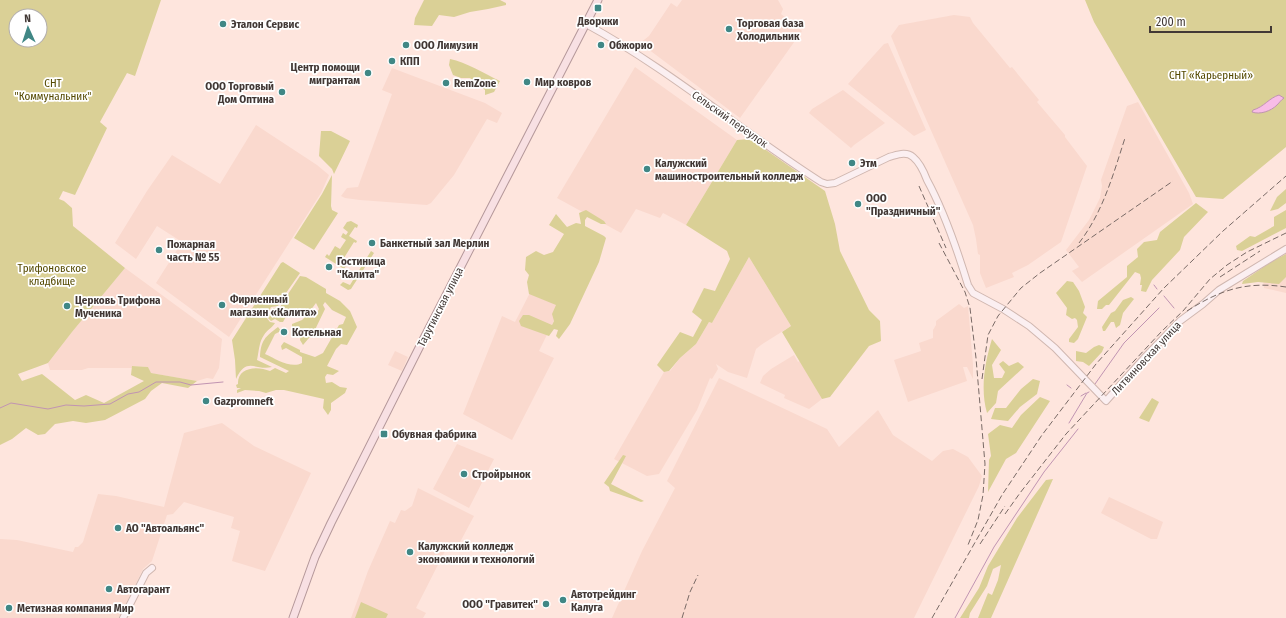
<svg xmlns="http://www.w3.org/2000/svg" width="1286" height="618" viewBox="0 0 1286 618" font-family="'Fira Sans Condensed',sans-serif">
  <style>
    .built { fill: #fad9ce }
    .green { fill: #dad096; fill-rule: evenodd }
    .water { fill: #f8bce7; stroke: #c194b2 }
    .lines { fill: none; stroke-linecap: round; stroke-linejoin: round }
    .stream { stroke: #c194b2; stroke-width: 1 }
    .secondary-casing { stroke: #d0b7b0; stroke-width: 8 }
    .primary-casing { stroke: #b5989a; stroke-width: 9 }
    .secondary { stroke: #fbeff1; stroke-width: 6 }
    .primary { stroke: #f8e0e3; stroke-width: 7 }
    .rail { stroke: #796a66; stroke-width: 1; stroke-dasharray: 6 3; stroke-linecap: butt }
    .poi-dot { fill: #408785; stroke: #fff; stroke-width: 1.5 }
    .labels { text-anchor: middle; stroke-width: 3.5; stroke-linejoin: round; paint-order: stroke }
    .poi-label { font-size: 11px; font-weight: bold; fill: #423835; stroke: #fff; text-anchor: start }
    .park-label { font-size: 11px; fill: #554a02; stroke: #fff }
    .street-label { font-size: 11px; fill: #423835; stroke: #fff }
  </style>
  <rect width="100%" height="100%" fill="#fee5dd"/>
  <path class="built" d="M682,0H778L783,9L781,14L802,31L740,118L640,43L649,36L671,3L677,7Z
    M954,15L970,17L973,23L1010,68L1012,67L1039,100L1037,102L1065,135V137L1087,166L1061,242L1028,265L1012,273L1014,277L986,288L980,273V255L978,254L976,239L973,225L914,92L891,36L899,25Z
    M888,43L926,130L914,136L848,84L884,44Z
    M635,67L737,140L686,225L663,213L660,218L636,209L621,233L557,198Z
    M392,68L485,103L502,113L497,123L487,119L454,175L431,203L427,205L360,200L345,198L341,196L347,188L358,187L392,94L382,90Z
    M843,90L885,123L854,145L851,148L809,113L812,109Z
    M1138,102L1189,193L1193,204L1082,282L1072,271L1079,267L1066,250L1089,220L1100,198L1102,186L1101,180L1127,106Z
    M256,125L317,165L329,175L321,193L229,337L156,283L182,242L157,226L136,259L115,243L147,191L172,155L220,184Z
    M749,257L791,326L761,345L756,349L747,378L728,372L716,364L718,369L712,379L710,378L697,410L659,474L647,476L614,459L664,372L670,371L680,358L696,344L709,322L712,323Z
    M1286,259V293L1264,288L1263,280Z
    M125,268L222,339L219,368L213,379L207,378L197,381L150,373L148,367L132,366V368H88L82,370H50L48,363L72,332Z
    M534,285L564,300L539,351L554,358L512,440L463,414L502,316L515,322Z
    M959,304L964,308L968,306L973,364V379L967,367H963L967,381L908,402L894,360L921,351L919,343L933,338V330L936,325V321Z
    M395,351L408,357L402,371L388,365Z
    M794,355L798,362L800,361L822,399L809,409L784,398L785,395L760,383L763,376L771,369Z
    M719,378L827,429L839,447L878,410L893,435L932,461L943,451L953,449L968,457L982,476L979,486L914,618H612L642,551L675,488L667,481Z
    M222,423L254,446L311,473L265,571L232,561L240,531L231,528L234,517L184,502L173,514L167,515L152,561L143,569L119,618H0V539L17,540L73,552L75,547H78L83,542L98,494L116,496L164,507L184,433Z
    M457,444L494,459L469,508L433,489Z
    M418,488L474,516L459,544L454,542L451,548L447,547L416,608L426,613L423,618H351L368,571L390,521L395,523L401,510L405,511L412,506Z
    M1109,497L1163,522L1157,539H1151L1101,513Z"/>
  <path class="green" d="M0,0H161L135,76L127,73L100,122L107,128L75,195L63,191L59,199L64,201L72,208L73,226L125,268L72,332L48,363L18,374L22,381L42,374L75,400L86,395L104,403L144,381L131,375L132,366L148,367L151,373L197,381L188,388L162,383L151,391L145,399L105,420L86,423L73,421L55,424L45,434L38,435L26,428L12,439L0,445ZM16,16H40V40H16Z
    M424,0H500L506,3V5L488,9L470,12L454,17L439,15L432,26L414,25L415,18Z
    M1085,0H1286V147L1223,199L1196,197L1094,22Z
    M450,59C466,62 485,74 500,81L494,92L485,95V90L470,78H461L453,75L449,65Z
    M321,131H331L350,141L334,174L332,169L319,156Z
    M750,139L825,191L835,224L840,251L869,310L880,321L881,341L869,346L830,397L822,399L782,332L791,326L749,257L712,323L709,322L696,344L680,358L669,371L664,372L657,365L680,332L693,337L702,320L692,312L704,288L715,291L730,259L727,251L686,225L737,140Z
    M332,175L331,206L332,210L338,213L314,250L294,238L322,194Z
    M1286,189V203L1278,209L1270,211L1277,197Z
    M1196,203L1208,212L1184,237L1180,250L1152,280L1146,292L1141,291L1142,285H1140L1141,278L1140,274L1135,272L1109,305H1106L1102,309H1097L1098,301L1127,277V266L1138,257L1137,249L1144,242L1157,240L1160,232Z
    M586,210L604,221L606,224H601L587,217L585,220V226L604,236L606,238L599,262L570,324L559,339L556,336L558,330L554,329L549,336L521,326L519,321L523,315H529L552,325L554,321L552,314L556,305L529,294L527,282L529,275L525,270L526,257L536,251L544,255L553,252L564,234L549,225L556,214L567,227L576,223L581,224L579,213Z
    M1286,210V228L1242,251L1237,250L1236,246L1250,236L1255,237L1274,226V217Z
    M351,221L358,225L357,228L355,227L349,236L357,241L356,243L354,242L342,261L347,264L344,269L325,257L327,254L329,256L335,246L340,249L346,240L341,237L343,233L346,235L348,232L343,228L347,222Z
    M371,251L374,253L351,289L348,290L340,285L343,282L350,285Z
    M1286,254V277L1279,284L1258,282L1242,284L1243,281L1271,262Z
    M283,262L300,273L286,293V297L284,296L278,306L271,307L266,317L270,322L275,323C272,328 267,330 264,335C259,342 259,351 257,360L272,367C255,371 247,356 236,379L235,360L232,340L281,263Z
    M300,276L306,277L326,289V293L340,301L350,311L357,327L347,345L341,344L336,349L327,366L339,371L333,375L327,374L325,377L326,383L332,382L340,387L347,388L345,393L331,403V410L328,415L323,408L324,399L284,390H276L266,393L259,391L245,390L237,393V390L241,388H237L236,385L238,384C237,368 256,365 270,371L275,368L286,373L289,371L260,357C261,340 265,337 278,327L281,331L275,334L265,354C276,359 291,369 302,363V357L286,348L282,350L281,346L284,342L300,350V352L315,357L323,353L339,325L343,324L346,317L332,310L325,302L323,305L325,309L312,336L309,338L303,345L300,340L301,333L292,330V324L302,320L308,314L314,318L319,309L316,303L310,311L306,312L301,316L297,308L288,313L283,322H280L275,319L271,321L268,318L272,308H276L279,310L284,299L288,300V294Z
    M1067,281L1073,282L1079,291L1085,307L1083,313L1087,317L1078,339L1074,343L1069,342V339L1078,327L1077,320L1075,318L1072,319L1066,315L1067,308L1056,293Z
    M1131,297L1134,299L1123,313L1120,325L1116,328L1114,322H1111L1105,331H1103L1102,327L1111,313L1115,311L1123,300Z
    M992,339L1001,350L992,365L994,378H1002L1005,372L999,364L1003,361L1009,366L1018,362L1024,367L998,391L996,403L987,413C980,389 985,362 992,339Z
    M1099,345L1104,347L1102,352L1089,366L1083,362L1076,361V351L1086,353L1094,347Z
    M1033,379L1040,381L1037,394L1020,407L1008,421L991,419L995,408H1006L1021,389Z
    M1040,397L1050,401L1016,453L1006,459L988,492L989,460L991,456L988,434L1000,425L1012,428L1021,415Z
    M1152,398L1159,402L1149,422L1139,418Z
    M623,455L626,456L611,484L644,501L641,502L610,491L609,487L604,483Z
    M1053,479L991,618H978L988,593L992,595L998,580L1001,565L993,569L987,586L970,613L969,618H960L979,588L988,566L1017,518L1046,480Z
    M361,602L388,614L386,618H355Z"/>
  <path class="water" d="M1279,95L1284,98C1281,100 1280,102 1277,105C1271,111 1260,115 1252,112L1253,110C1264,107 1269,98 1279,95Z"/>
  <g class="lines">
    <path class="stream" d="M1154,285L1157,289
      M1164,296L1174,308
      M1095,384L1124,343L1159,308
      M1067,385L1071,388
      M1081,396L1086,393
      M0,408L11,403L48,409L66,405L84,406L110,404L128,394L139,392L156,382H180L191,385L223,382
      M1069,423L1087,393L1089,392
      M955,618L994,547L1044,472L1078,429"/>
    <defs>
      <path id="secondary" d="M586,24C669,69 741,131 821,182L827,184L835,183L889,157C897,155 906,151 913,157C919,162 924,172 927,180C945,213 957,249 968,285L973,293L1003,309L1029,326L1055,348L1106,401L1146,356L1180,321L1203,304L1219,290L1286,249
        M123,618L146,573L152,568"/>
      <path id="primary" d="M293,618L315,557L331,523L425,336L598,0"/>
    </defs>
    <use href="#secondary" class="secondary-casing"/>
    <use href="#primary" class="primary-casing"/>
    <use href="#secondary" class="secondary"/>
    <use href="#primary" class="primary"/>
    <path class="rail" d="M919,186L946,248
      M939,243L965,292L970,308L976,358L985,464L983,495L978,520L968,545
      M1079,243C1103,212 1113,175 1125,138
      M1220,277L1260,251
      M1187,311C1220,290 1246,281 1286,287
      M982,379L988,335L998,316L1021,288L1040,273L1173,181
      M1005,514L1020,493L1066,434L1162,331L1183,311L1210,279L1227,265L1247,252L1286,233
      M980,544L1005,506
      M682,618L690,592L698,575
      M932,618L1002,495L1042,435L1096,364L1164,288L1223,231L1286,176"/>
  </g>
  <g class="poi-dot">
    <rect x="594" y="4" width="8" height="8" rx="2"/>
    <circle cx="223" cy="24" r="4"/>
    <circle cx="729" cy="29" r="4"/>
    <circle cx="406" cy="45" r="4"/>
    <circle cx="601" cy="45" r="4"/>
    <circle cx="392" cy="61" r="4"/>
    <circle cx="368" cy="73" r="4"/>
    <circle cx="527" cy="82" r="4"/>
    <circle cx="446" cy="83" r="4"/>
    <circle cx="282" cy="92" r="4"/>
    <circle cx="852" cy="163" r="4"/>
    <circle cx="647" cy="169" r="4"/>
    <circle cx="858" cy="204" r="4"/>
    <circle cx="372" cy="243" r="4"/>
    <circle cx="159" cy="250" r="4"/>
    <circle cx="329" cy="267" r="4"/>
    <circle cx="222" cy="305" r="4"/>
    <circle cx="67" cy="306" r="4"/>
    <circle cx="284" cy="332" r="4"/>
    <circle cx="206" cy="401" r="4"/>
    <rect x="380" y="430" width="8" height="8" rx="2"/>
    <circle cx="464" cy="474" r="4"/>
    <circle cx="118" cy="528" r="4"/>
    <circle cx="410" cy="552" r="4"/>
    <circle cx="109" cy="589" r="4"/>
    <circle cx="563" cy="600" r="4"/>
    <circle cx="546" cy="604" r="4"/>
    <circle cx="9" cy="608" r="4"/>
  </g>
  <g class="labels">
    <g class="poi-label">
      <text x="598" y="25" text-anchor="middle">Дворики</text>
      <text x="737" y="27">Торговая база<tspan x="737" dy="13">Холодильник</tspan></text>
      <text x="231" y="28">Эталон Сервис</text>
      <text x="414" y="49">ООО Лимузин</text>
      <text x="609" y="49">Обжорио</text>
      <text x="400" y="65">КПП</text>
      <text x="360" y="71" text-anchor="end">Центр помощи<tspan x="360" dy="13">мигрантам</tspan></text>
      <text x="535" y="86">Мир ковров</text>
      <text x="454" y="87">RemZone</text>
      <text x="274" y="90" text-anchor="end">ООО Торговый<tspan x="274" dy="13">Дом Оптина</tspan></text>
      <text x="655" y="167">Калужский<tspan x="655" dy="13">машиностроительный колледж</tspan></text>
      <text x="860" y="167">Этм</text>
      <text x="866" y="202">ООО<tspan x="866" dy="13">"Праздничный"</tspan></text>
      <text x="380" y="247">Банкетный зал Мерлин</text>
      <text x="167" y="248">Пожарная<tspan x="167" dy="13">часть № 55</tspan></text>
      <text x="337" y="265">Гостиница<tspan x="337" dy="13">"Калита"</tspan></text>
      <text x="230" y="303">Фирменный<tspan x="230" dy="13">магазин «Калита»</tspan></text>
      <text x="75" y="304">Церковь Трифона<tspan x="75" dy="13">Мученика</tspan></text>
      <text x="292" y="336">Котельная</text>
      <text x="214" y="405">Gazpromneft</text>
      <text x="392" y="438">Обувная фабрика</text>
      <text x="472" y="478">Стройрынок</text>
      <text x="126" y="532">АО "Автоальянс"</text>
      <text x="418" y="550">Калужский колледж<tspan x="418" dy="13">экономики и технологий</tspan></text>
      <text x="117" y="593">Автогарант</text>
      <text x="571" y="598">Автотрейдинг<tspan x="571" dy="13">Калуга</tspan></text>
      <text x="538" y="608" text-anchor="end">ООО "Гравитек"</text>
      <text x="17" y="612">Метизная компания Мир</text>
    </g>
    <g class="park-label">
      <text x="1211" y="79">СНТ «Карьерный»</text>
      <text x="53" y="87">СНТ<tspan x="53" dy="13">"Коммунальник"</tspan></text>
      <text x="52" y="272">Трифоновское<tspan x="52" dy="13">кладбище</tspan></text>
    </g>
    <g class="street-label">
      <text transform="translate(730 119) rotate(35)" y="4">Сельский переулок</text>
      <text transform="translate(440 307) rotate(-63)" y="4">Тарутинская улица</text>
      <text transform="translate(1146 358) rotate(-47)" y="4">Литвиновская улица</text>
    </g>
  </g>
  <g transform="translate(28 28) rotate(357)"><circle r="19" fill="#ffffff" stroke="#b3afae"/>
  <path d="M0-3L7 15L0 10L-7 15Z" fill="#408785"/>
  <text y="-6" font-size="11" font-weight="bold" text-anchor="middle" fill="#423835">N</text>
  </g>
  <path d="M1150 26v6h121v-6" fill="none" stroke="#423835" stroke-width="2"/>
  <text x="1156" y="26" font-size="12" fill="#423835" stroke="#ffffff" stroke-width="3" paint-order="stroke">200 m</text>
</svg>
